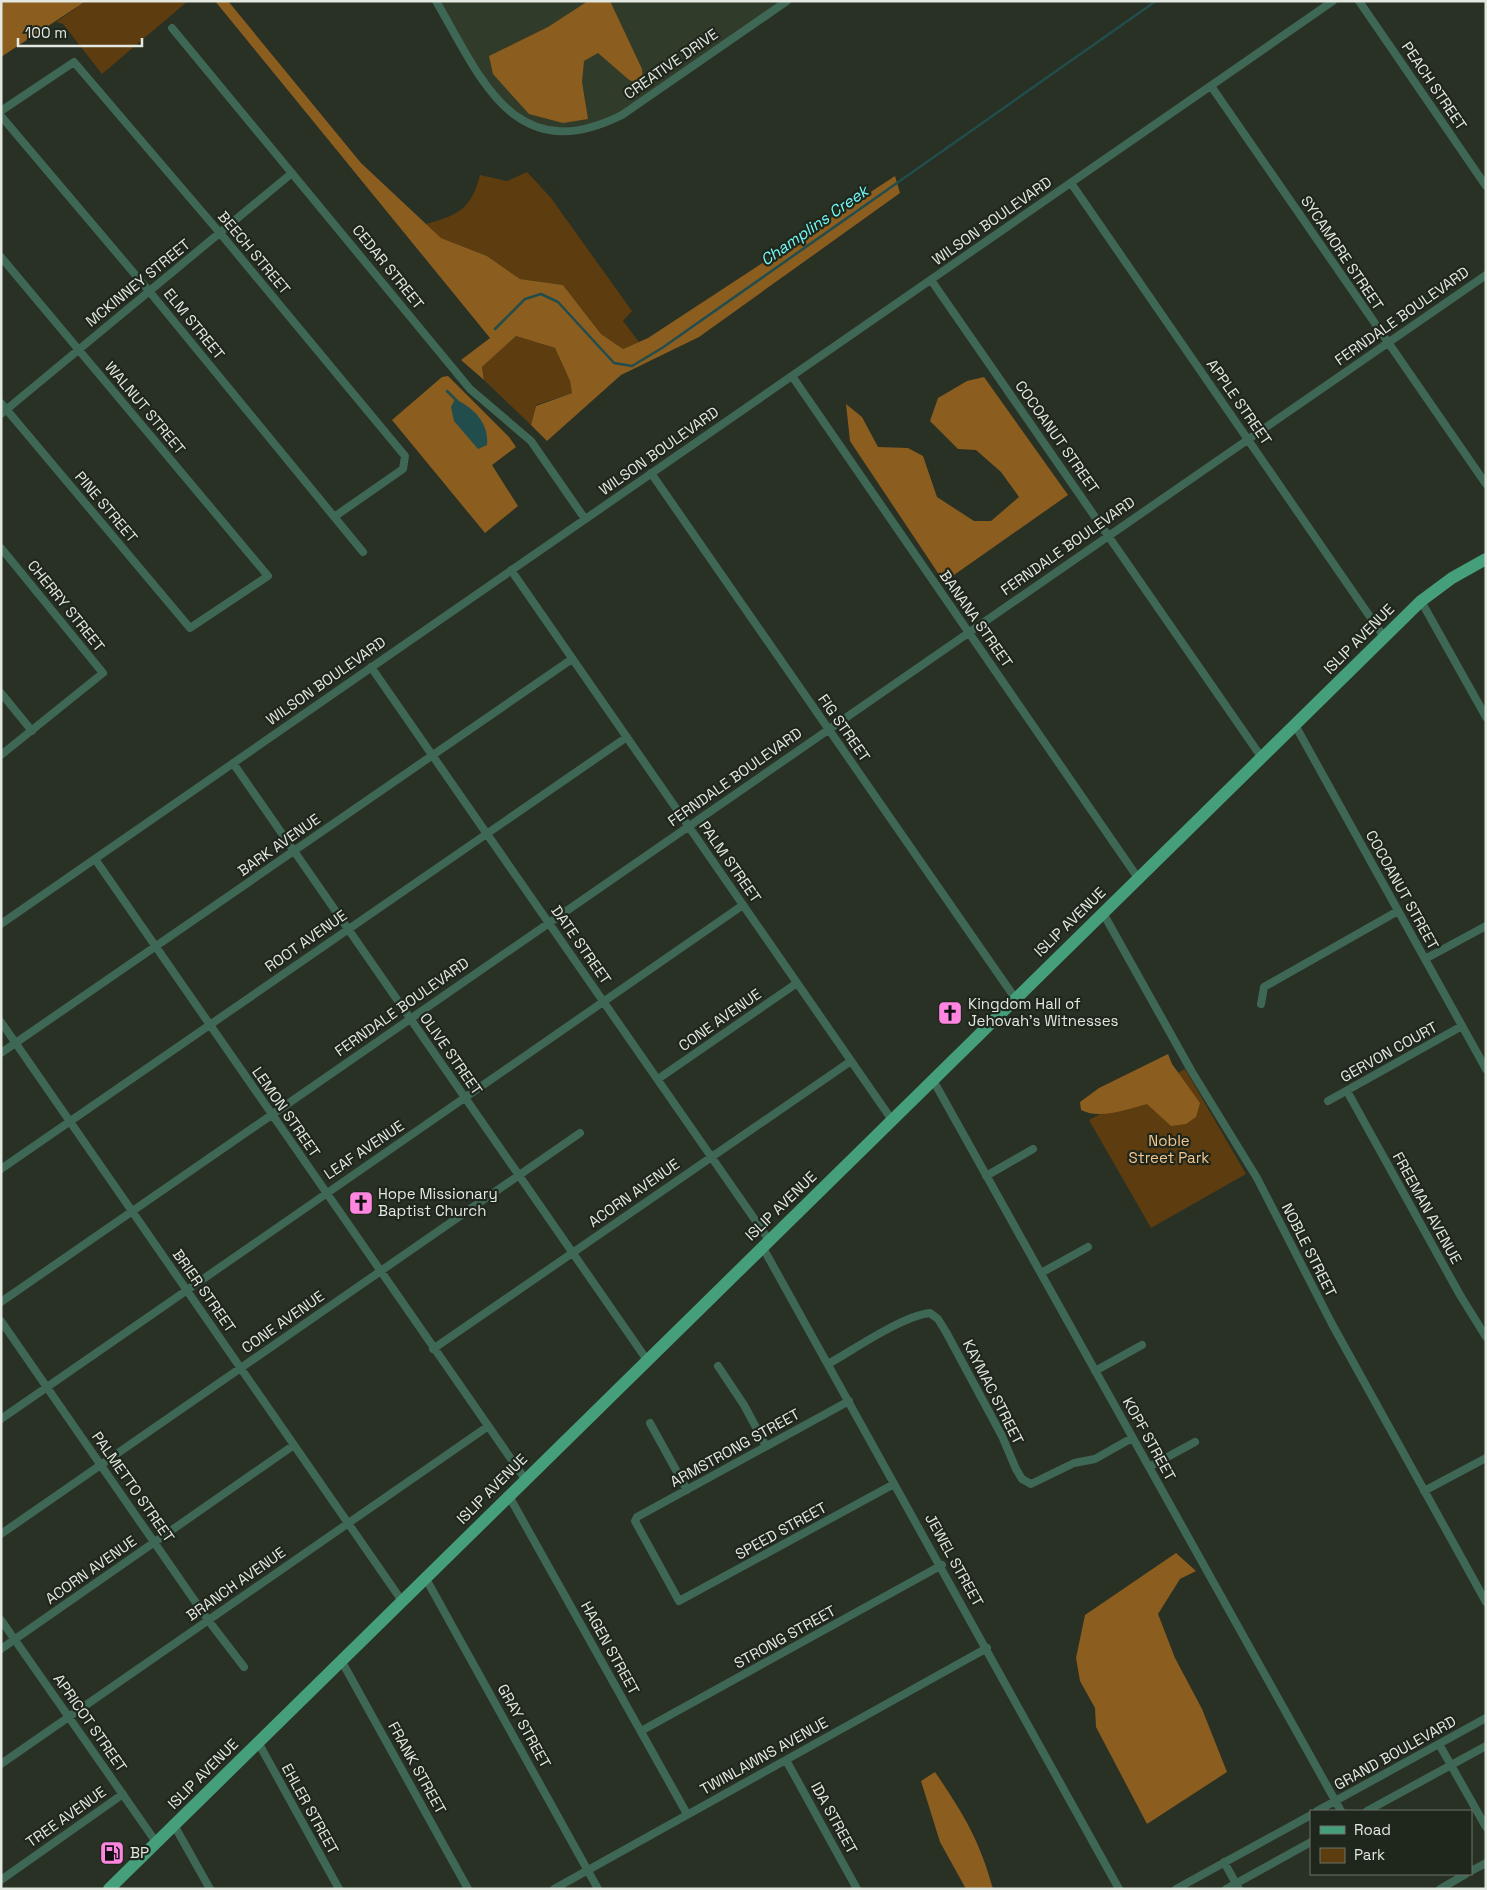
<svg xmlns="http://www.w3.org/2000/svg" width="1487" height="1890" viewBox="0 0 1487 1890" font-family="'Space Grotesk',sans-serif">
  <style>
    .built { fill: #313b2a }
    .green { fill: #5d3c0f }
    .forest { fill: #8b5d1f }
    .water { fill: #224d4d }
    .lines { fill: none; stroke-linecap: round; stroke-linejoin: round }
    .stream { stroke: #224d4d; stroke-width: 2.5 }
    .minor { stroke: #3f6755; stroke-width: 8 }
    .primary { stroke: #469f7b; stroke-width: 12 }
    .labels { text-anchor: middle; stroke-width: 4.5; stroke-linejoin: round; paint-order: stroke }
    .street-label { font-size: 15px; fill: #e3e8e0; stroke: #1f261b }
    .poi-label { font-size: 15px; fill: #e3e8e0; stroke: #1f261b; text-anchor: start }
    .park-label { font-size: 15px; fill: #f6c68e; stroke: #1f261b }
    .water-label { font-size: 16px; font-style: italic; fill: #71fbfb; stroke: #1f261b }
  </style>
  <rect width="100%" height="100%" fill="#293024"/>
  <path class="built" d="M436,1H787L602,125L543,128L505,108Z"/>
  <path class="green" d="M86,1H188L102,74L63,24L56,22Z
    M527,172L551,198L632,311L623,321L639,342L623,349L601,334L563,285L520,279L487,256L441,238L426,224C459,215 471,209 480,175L507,181Z
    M516,336L555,348L570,381L572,393L536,405L531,425L484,380L482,367Z
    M1185,1069L1246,1174L1151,1228L1089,1120Z"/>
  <path class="forest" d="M1,1H86L1,57Z
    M215,1H228L361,163L441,238L487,256L520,279L563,285L601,334L623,349L648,338L895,176L900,193L699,337L621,375L547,441L531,425L536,406L572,393L570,381L555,348L516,336L482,367L484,380L461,360L490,338Z
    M588,1H610L642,69L644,88L628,79L598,53L584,61L582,82L588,119L563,123L529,114L493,74L489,56L548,27Z
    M448,376L509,437L516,447L492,465L518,506L485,533L392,420L442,377Z
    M984,377L1068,495L944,582L850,441L846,404L862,417L878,447L908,448L923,456L937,497L974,521H991L1019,497L1001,472L976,450L958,449L930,421L938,398L967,381Z
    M1168,1054L1172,1064L1200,1103L1196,1117L1186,1124L1171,1126L1147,1104C1128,1109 1100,1120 1081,1110L1080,1102L1099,1088Z
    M1176,1553L1196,1571L1180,1579L1158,1614L1175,1658L1202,1709L1227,1772L1147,1824L1096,1727L1095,1708L1080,1681L1076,1658L1085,1615Z
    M935,1772C963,1813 980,1841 993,1889H966L940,1842L921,1781Z"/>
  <path class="water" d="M455,399C474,408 489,423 487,445L478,449L454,421L451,407Z"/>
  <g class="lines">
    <path class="stream" d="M495,329L525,299L541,294L558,302L614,363L632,366L662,348L1156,1
      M447,391L457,401"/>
    <path class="minor" d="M436,1C481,78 514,169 622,115L787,1
      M1359,1L1486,186
      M172,28L470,389L531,441L585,519
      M1211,86L1486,484
      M1,111L74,62L220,233L405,456L403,469L334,517
      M1,116L149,291L363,552
      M1071,183L1384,637
      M1,257L268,576L190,628L1,403
      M931,280L1262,758
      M792,376L1138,878
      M1,414L292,173
      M651,473L1015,998
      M1,548L103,673L1,755
      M511,570L892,1120
      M1421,601L1486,717
      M371,667L769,1240
      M1,693L32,731
      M1295,725L1486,1069
      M233,763L647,1360
      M95,859L525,1479
      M1103,913L1192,1072L1257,1178L1332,1324L1486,1602
      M1,924L1333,1
      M1425,959L1486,926
      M1261,1004L1264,987L1398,911
      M1,1022L402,1601
      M1,1053L572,659
      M658,1079L797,983
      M933,1080L1341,1811
      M1347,1091L1460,1295L1486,1337
      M1328,1101L1462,1026
      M1,1169L627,737
      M986,1176L1033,1149
      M762,1246L1119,1889
      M1041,1273L1088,1247
      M1,1302L1486,275
      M1,1321L208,1620L244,1667
      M433,1349L851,1061
      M828,1364C855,1349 902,1316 930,1313L938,1319L946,1332L1002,1436L1016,1469L1022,1479L1031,1484L1074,1463L1095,1459L1132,1438
      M718,1366L744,1405L766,1446
      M1095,1371L1142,1345
      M849,1401L637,1517L635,1521L679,1601L894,1484
      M1,1419L743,905
      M650,1423L687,1490
      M1149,1467L1195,1442
      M1424,1491L1486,1458
      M509,1496L687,1814
      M1,1534L580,1133
      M425,1577L598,1889
      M1,1620L156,1842
      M1,1649L294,1445
      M341,1660L468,1889
      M641,1731L942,1565
      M258,1742L339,1889
      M1439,1744L1486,1827
      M786,1760L857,1889
      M1,1764L487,1427
      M1317,1811L1486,1718
      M1367,1811L1486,1746
      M174,1825L210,1889
      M1224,1862L1239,1889
      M1471,1871L1486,1863
      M1,1880L123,1794
      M554,1889L987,1648
      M1176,1889L1311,1815
      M1226,1889L1311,1842
      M1440,1889L1466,1874"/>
    <path class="primary" d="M109,1889L1421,601L1452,578L1486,559"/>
  </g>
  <defs>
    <symbol id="church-square" viewBox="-11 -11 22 22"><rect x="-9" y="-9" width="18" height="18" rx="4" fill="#fe86e0" stroke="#1f261b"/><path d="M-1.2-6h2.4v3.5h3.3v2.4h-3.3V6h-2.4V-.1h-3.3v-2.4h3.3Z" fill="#111"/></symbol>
    <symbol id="fuel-square" viewBox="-11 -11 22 22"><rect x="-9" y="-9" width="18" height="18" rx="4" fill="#fe86e0" stroke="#1f261b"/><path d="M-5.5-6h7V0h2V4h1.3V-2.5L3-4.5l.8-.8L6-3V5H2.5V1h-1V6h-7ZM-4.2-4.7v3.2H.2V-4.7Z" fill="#111"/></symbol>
  </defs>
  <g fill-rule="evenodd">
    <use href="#church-square" x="936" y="999" width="28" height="28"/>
    <use href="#church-square" x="347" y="1189" width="28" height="28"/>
    <use href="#fuel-square" x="98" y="1839" width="28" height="28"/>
  </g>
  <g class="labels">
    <g class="street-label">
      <text transform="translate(671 64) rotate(-35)" y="5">CREATIVE DRIVE</text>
      <text transform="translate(1434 86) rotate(56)" y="5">PEACH STREET</text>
      <text transform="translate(992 221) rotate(-35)" y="5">WILSON BOULEVARD</text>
      <text transform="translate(254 253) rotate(50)" y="5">BEECH STREET</text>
      <text transform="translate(1342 253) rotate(56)" y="5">SYCAMORE STREET</text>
      <text transform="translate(388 267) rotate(51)" y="5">CEDAR STREET</text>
      <text transform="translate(138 283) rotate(-39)" y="5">MCKINNEY STREET</text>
      <text transform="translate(1402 316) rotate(-35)" y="5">FERNDALE BOULEVARD</text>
      <text transform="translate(194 324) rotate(51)" y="5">ELM STREET</text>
      <text transform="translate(1239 402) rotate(55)" y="5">APPLE STREET</text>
      <text transform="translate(145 408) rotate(50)" y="5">WALNUT STREET</text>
      <text transform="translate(1057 437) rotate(55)" y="5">COCOANUT STREET</text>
      <text transform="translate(659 451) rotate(-35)" y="5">WILSON BOULEVARD</text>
      <text transform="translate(106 507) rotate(50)" y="5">PINE STREET</text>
      <text transform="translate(1068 546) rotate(-35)" y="5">FERNDALE BOULEVARD</text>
      <text transform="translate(66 606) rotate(51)" y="5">CHERRY STREET</text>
      <text transform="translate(976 619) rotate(55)" y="5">BANANA STREET</text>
      <text transform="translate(1359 639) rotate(-45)" y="5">ISLIP AVENUE</text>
      <text transform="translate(326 681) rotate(-35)" y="5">WILSON BOULEVARD</text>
      <text transform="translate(844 728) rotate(55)" y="5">FIG STREET</text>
      <text transform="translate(735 777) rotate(-35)" y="5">FERNDALE BOULEVARD</text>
      <text transform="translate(279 845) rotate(-35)" y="5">BARK AVENUE</text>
      <text transform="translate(730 862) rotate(55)" y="5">PALM STREET</text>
      <text transform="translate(1402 890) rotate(61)" y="5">COCOANUT STREET</text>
      <text transform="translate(1070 922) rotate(-44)" y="5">ISLIP AVENUE</text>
      <text transform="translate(306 941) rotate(-35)" y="5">ROOT AVENUE</text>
      <text transform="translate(581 945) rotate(55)" y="5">DATE STREET</text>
      <text transform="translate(402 1007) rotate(-35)" y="5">FERNDALE BOULEVARD</text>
      <text transform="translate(720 1020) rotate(-35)" y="5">CONE AVENUE</text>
      <text transform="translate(1389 1052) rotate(-29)" y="5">GERVON COURT</text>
      <text transform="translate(451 1054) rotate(55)" y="5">OLIVE STREET</text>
      <text transform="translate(286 1112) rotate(55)" y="5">LEMON STREET</text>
      <text transform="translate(364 1150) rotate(-34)" y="5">LEAF AVENUE</text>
      <text transform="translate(634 1193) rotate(-35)" y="5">ACORN AVENUE</text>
      <text transform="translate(781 1206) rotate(-44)" y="5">ISLIP AVENUE</text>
      <text transform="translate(1427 1208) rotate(61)" y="5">FREEMAN AVENUE</text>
      <text transform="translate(1309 1250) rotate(63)" y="5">NOBLE STREET</text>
      <text transform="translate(204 1291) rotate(55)" y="5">BRIER STREET</text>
      <text transform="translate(283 1322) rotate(-35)" y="5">CONE AVENUE</text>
      <text transform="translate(993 1392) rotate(63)" y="5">KAYMAC STREET</text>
      <text transform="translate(1149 1439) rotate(61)" y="5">KOPF STREET</text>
      <text transform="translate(735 1448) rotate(-29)" y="5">ARMSTRONG STREET</text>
      <text transform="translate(133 1487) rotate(55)" y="5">PALMETTO STREET</text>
      <text transform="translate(492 1489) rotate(-45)" y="5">ISLIP AVENUE</text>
      <text transform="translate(781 1531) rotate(-29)" y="5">SPEED STREET</text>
      <text transform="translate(954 1560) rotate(61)" y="5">JEWEL STREET</text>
      <text transform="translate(91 1570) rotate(-35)" y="5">ACORN AVENUE</text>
      <text transform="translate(236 1584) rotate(-35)" y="5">BRANCH AVENUE</text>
      <text transform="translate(785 1637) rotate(-29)" y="5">STRONG STREET</text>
      <text transform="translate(610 1648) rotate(61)" y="5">HAGEN STREET</text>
      <text transform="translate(90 1723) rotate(55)" y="5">APRICOT STREET</text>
      <text transform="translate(524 1726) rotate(61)" y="5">GRAY STREET</text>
      <text transform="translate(1395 1753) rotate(-29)" y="5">GRAND BOULEVARD</text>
      <text transform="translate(764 1756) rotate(-29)" y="5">TWINLAWNS AVENUE</text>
      <text transform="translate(417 1768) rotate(61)" y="5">FRANK STREET</text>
      <text transform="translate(203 1774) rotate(-45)" y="5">ISLIP AVENUE</text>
      <text transform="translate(310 1809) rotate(61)" y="5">EHLER STREET</text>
      <text transform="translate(66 1817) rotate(-35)" y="5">TREE AVENUE</text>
      <text transform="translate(834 1818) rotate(61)" y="5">IDA STREET</text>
    </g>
    <g class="poi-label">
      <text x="968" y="1009">Kingdom Hall of<tspan x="968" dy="17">Jehovah’s Witnesses</tspan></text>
      <text x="378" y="1199">Hope Missionary<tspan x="378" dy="17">Baptist Church</tspan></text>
      <text x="130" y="1858">BP</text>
    </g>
    <g class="park-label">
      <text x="1169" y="1146">Noble<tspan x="1169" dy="17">Street Park</tspan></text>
    </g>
    <g class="water-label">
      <text transform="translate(814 225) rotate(-35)" y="6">Champlins Creek</text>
    </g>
  </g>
  <rect width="1487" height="1890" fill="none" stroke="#e3e8e0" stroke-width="5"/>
  <rect x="1310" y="1810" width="162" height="65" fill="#1f261b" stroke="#6d746a"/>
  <rect x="1320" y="1826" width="25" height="8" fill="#469f7b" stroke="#6d746a"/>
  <text x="1354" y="1835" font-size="15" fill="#e3e8e0">Road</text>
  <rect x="1320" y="1848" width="25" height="15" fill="#5d3c0f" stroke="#6d746a"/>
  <text x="1354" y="1860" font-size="15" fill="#e3e8e0">Park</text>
  <path d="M18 38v8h124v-8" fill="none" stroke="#e3e8e0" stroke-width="2.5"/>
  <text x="25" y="38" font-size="15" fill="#e3e8e0" stroke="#1f261b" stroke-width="4" paint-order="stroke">100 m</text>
</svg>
